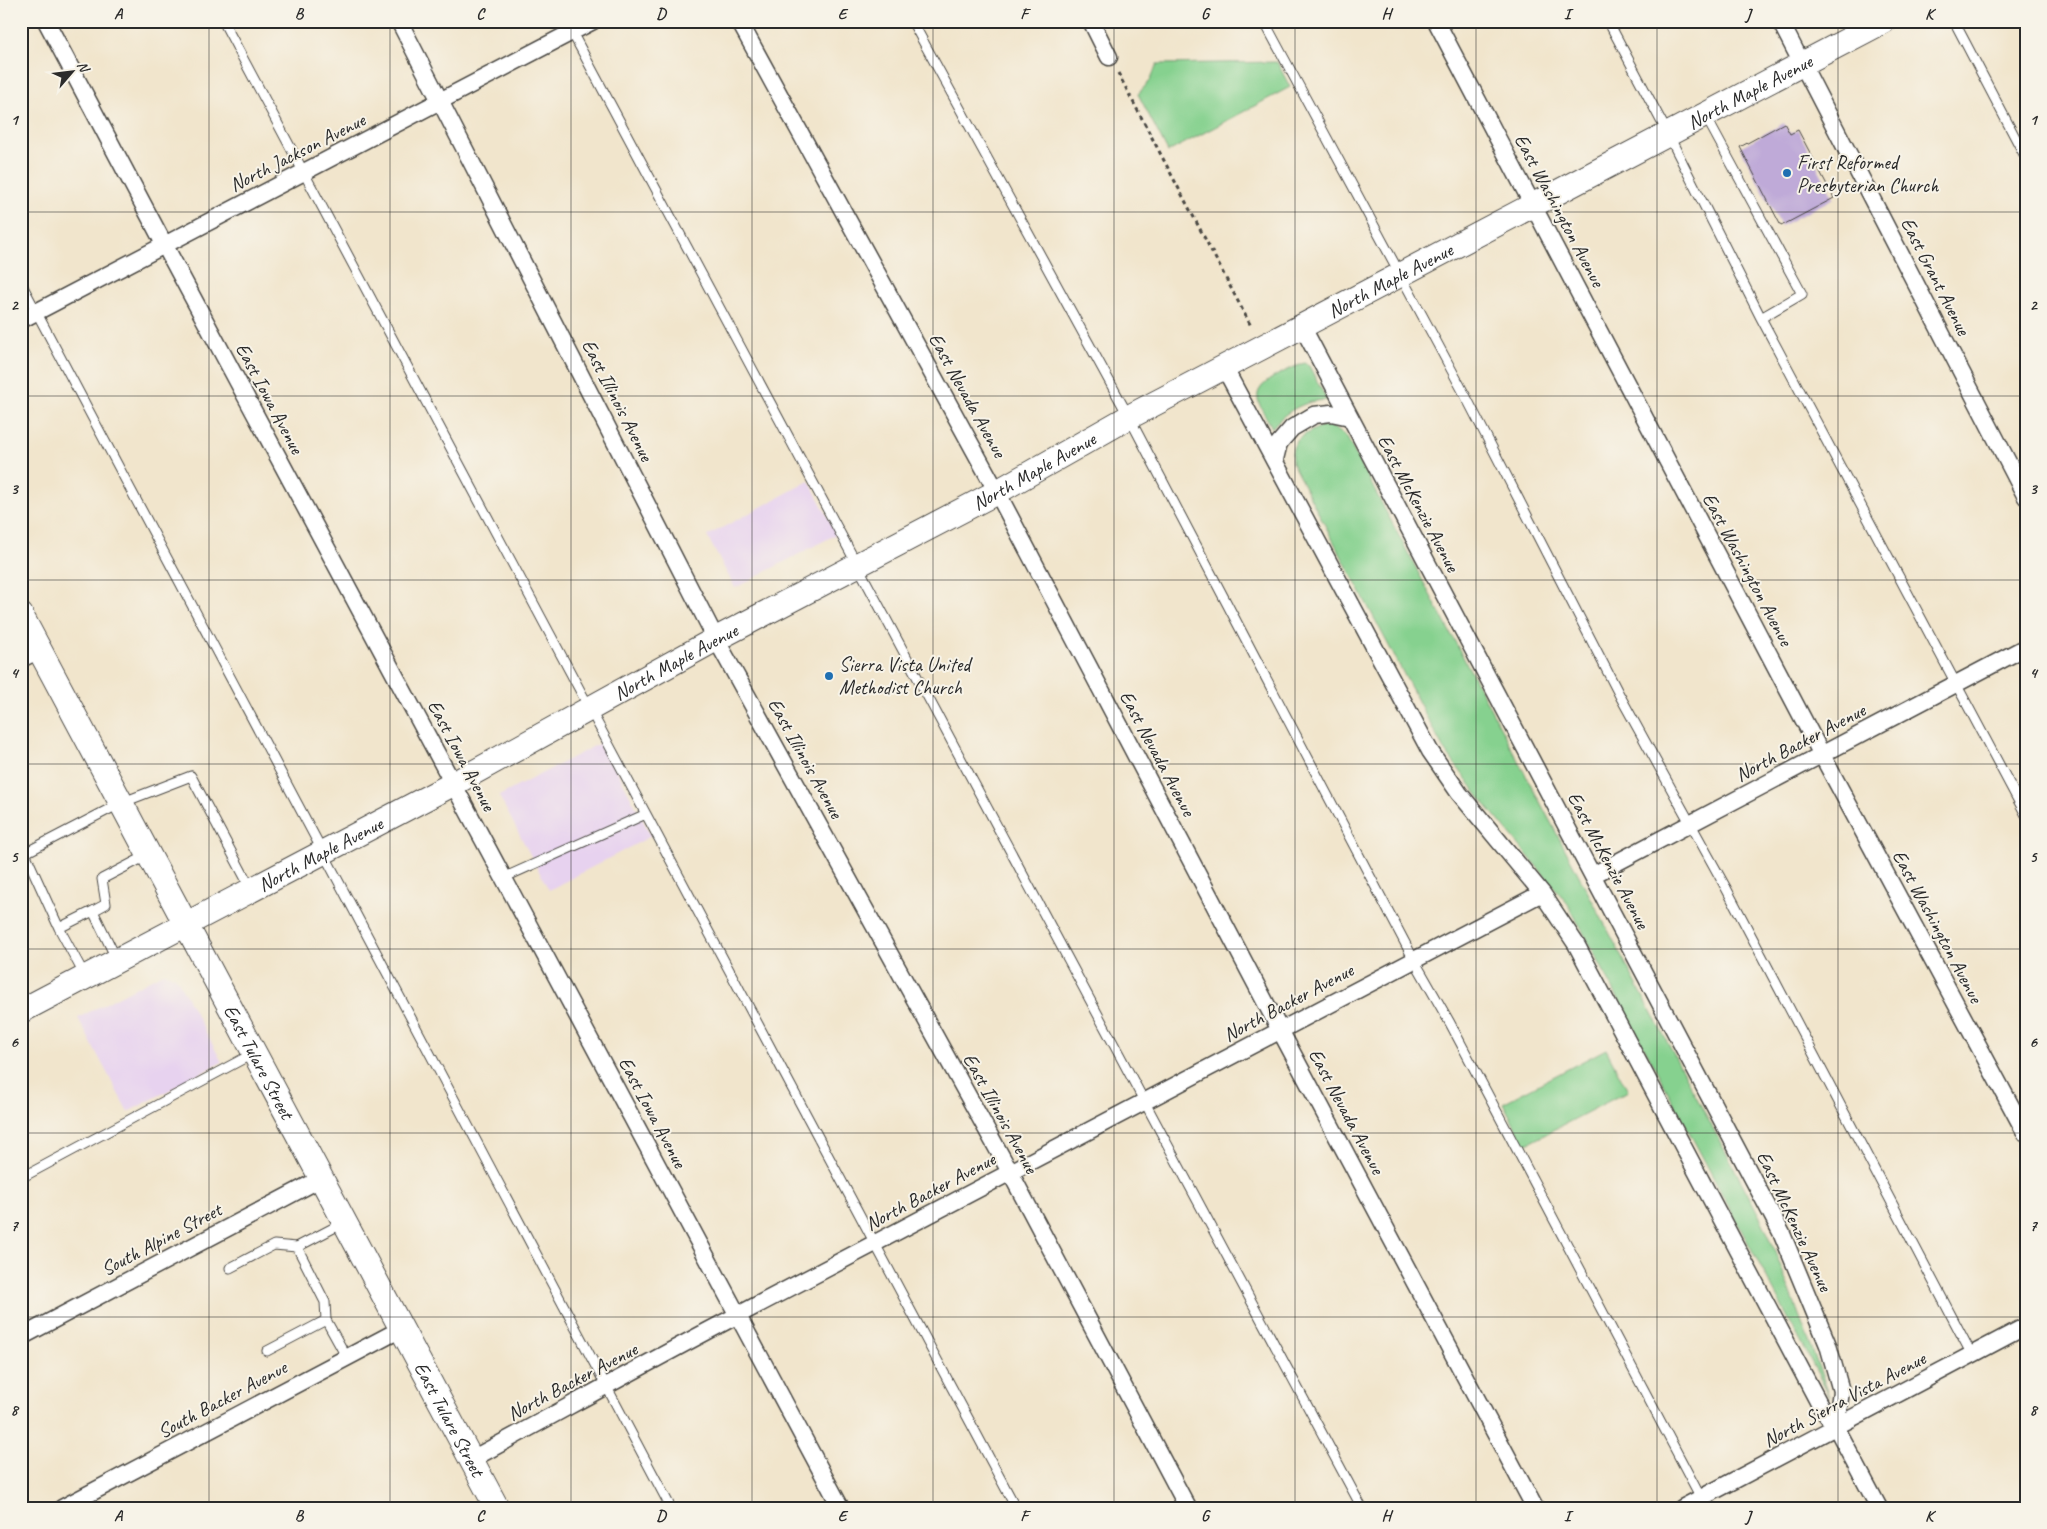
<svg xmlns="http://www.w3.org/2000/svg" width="2047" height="1529" viewBox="0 0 2047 1529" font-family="Caveat,sans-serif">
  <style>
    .built { fill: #e7d2ef }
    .green { fill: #86d18f; stroke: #587e5d }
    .building { fill: #bfaad8 }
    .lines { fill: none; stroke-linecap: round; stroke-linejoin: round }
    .service-casing { stroke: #494743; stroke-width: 11 }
    .minor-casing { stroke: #494743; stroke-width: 19 }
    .secondary-casing { stroke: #494743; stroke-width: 26 }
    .path { stroke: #494743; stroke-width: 3; stroke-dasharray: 4 4; stroke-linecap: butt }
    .service { stroke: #fff; stroke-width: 9 }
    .minor { stroke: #fff; stroke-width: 16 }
    .secondary { stroke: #fff; stroke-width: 24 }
    .grid { fill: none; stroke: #2b2b2b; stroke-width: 1; stroke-opacity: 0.55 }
    .poi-dot { fill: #1f6fb2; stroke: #f7f3e8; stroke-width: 2 }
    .labels { text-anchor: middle; stroke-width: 4; stroke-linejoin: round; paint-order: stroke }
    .street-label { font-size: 20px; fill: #2b2b2b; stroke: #f7f3e8 }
    .poi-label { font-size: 20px; fill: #2b2b2b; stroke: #f7f3e8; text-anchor: start }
    .neatline { fill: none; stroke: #2b2b2b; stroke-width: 2 }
    .grid-label { font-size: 16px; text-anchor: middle; font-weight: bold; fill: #2b2b2b }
  </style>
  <rect width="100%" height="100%" fill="#f7f3e8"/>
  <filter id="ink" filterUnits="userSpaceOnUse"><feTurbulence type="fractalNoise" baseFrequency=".02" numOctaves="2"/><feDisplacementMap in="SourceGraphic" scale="10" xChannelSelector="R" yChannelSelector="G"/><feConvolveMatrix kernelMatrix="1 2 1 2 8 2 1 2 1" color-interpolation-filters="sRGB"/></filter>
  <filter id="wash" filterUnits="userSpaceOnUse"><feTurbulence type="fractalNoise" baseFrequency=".0096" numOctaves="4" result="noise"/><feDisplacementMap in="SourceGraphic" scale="20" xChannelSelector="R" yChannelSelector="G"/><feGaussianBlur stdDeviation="1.12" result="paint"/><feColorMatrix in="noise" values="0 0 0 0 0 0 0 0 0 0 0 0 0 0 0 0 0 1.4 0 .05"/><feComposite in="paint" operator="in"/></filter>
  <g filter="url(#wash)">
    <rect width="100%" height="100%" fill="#f1e5cc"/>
    <path class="built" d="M809,481L837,534L735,588L707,536Z
      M602,742L651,836L549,890L499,796Z
      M166,973L175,977L178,981L222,1062L128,1112L78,1018L161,974Z"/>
    <path class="green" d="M1277,62L1290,87L1168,152L1138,94L1150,81L1157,64Z
      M1305,363L1309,366L1327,400C1306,400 1285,411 1272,428C1268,419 1260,409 1258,399C1254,382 1289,370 1301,364Z
      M1321,426H1330L1346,436L1760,1217L1770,1238L1830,1397L1568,904L1484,803L1443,748L1292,463C1290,438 1302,437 1321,426Z
      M1606,1049L1628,1091L1525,1145L1503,1103Z"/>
    <g id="blocks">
      <path class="building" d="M1784,123L1790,134L1798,130L1834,198L1781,226L1740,147Z"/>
    </g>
  </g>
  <g filter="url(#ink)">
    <use href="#blocks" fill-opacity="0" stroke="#494743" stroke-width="1"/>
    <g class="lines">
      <defs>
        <path id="service" d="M223,21L1016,1508
          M566,21L1362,1508
          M912,21L1129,417L1414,960L1450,1023L1701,1498
          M1264,21L1465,395L1620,696L1726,888L1972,1355
          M1608,21L1668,134L1761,318L2026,815
          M1954,21L2026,158
          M1705,115L1802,294L1761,318
          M21,283L671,1508
          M503,878L646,814
          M59,928L25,853L121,803L191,776L251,889
          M117,960L93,911L106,904L102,879L148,855
          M85,976L59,928L93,911
          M21,1178L254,1053
          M343,1223L297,1247L325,1302L326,1320L347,1358
          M230,1268L274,1245L297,1247
          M267,1351L326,1320"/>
        <path id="minor" d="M46,21L164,244L841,1508
          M399,21L716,639L1010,1172L1188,1508
          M739,21L997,492L1280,1030L1535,1508
          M1091,21L1109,57
          M1436,21L1822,755L2026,1134
          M1780,21L2026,497
          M21,320L593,21
          M1302,326L1782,1234L1828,1345L1841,1391L1836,1427
          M1224,367L1430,751L1459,793L1542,893L1576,944L1822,1409L1836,1427L1879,1508
          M1275,459L1279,443L1292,428L1314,415L1331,413L1350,417
          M21,659L39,650
          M1593,875L2026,647
          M21,1337L322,1178
          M472,1459C561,1411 650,1361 740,1314C1008,1174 1275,1033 1542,893
          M62,1508L401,1329
          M1682,1508L2026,1326"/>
        <g id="secondary">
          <path id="s1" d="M21,615L497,1508"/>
          <path id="s2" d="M21,1011L453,784L716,639L997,492L1129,417L1884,21"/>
        </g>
      </defs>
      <use href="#service" class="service-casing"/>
      <use href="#minor" class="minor-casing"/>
      <use href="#secondary" class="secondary-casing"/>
      <path class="path" d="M1118,73L1252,328"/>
      <use href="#service" class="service"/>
      <use href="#minor" class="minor"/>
      <use href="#secondary" class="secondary"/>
    </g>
  </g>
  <path class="grid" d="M209,21V1508M390,21V1508M571,21V1508M752,21V1508M933,21V1508M1114,21V1508M1295,21V1508M1476,21V1508M1657,21V1508M1838,21V1508M21,212H2026M21,396H2026M21,580H2026M21,764H2026M21,949H2026M21,1133H2026M21,1317H2026"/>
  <g class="poi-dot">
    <circle cx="1787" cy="173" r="5"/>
    <circle cx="829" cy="676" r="5"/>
  </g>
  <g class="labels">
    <g class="street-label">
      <text dy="7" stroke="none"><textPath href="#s2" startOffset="1958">North Maple Avenue</textPath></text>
      <text transform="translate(297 152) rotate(-27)" y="7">North Jackson Avenue</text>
      <text transform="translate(1560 210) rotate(62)" y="7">East Washington Avenue</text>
      <text transform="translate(1936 276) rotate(63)" y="7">East Grant Avenue</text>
      <text dy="7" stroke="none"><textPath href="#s2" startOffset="1552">North Maple Avenue</textPath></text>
      <text transform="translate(968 395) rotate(61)" y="7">East Nevada Avenue</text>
      <text transform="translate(270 398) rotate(62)" y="7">East Iowa Avenue</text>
      <text transform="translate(618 400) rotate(63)" y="7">East Illinois Avenue</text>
      <text dy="7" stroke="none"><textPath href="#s2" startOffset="1148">North Maple Avenue</textPath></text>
      <text transform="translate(1419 503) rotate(62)" y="7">East McKenzie Avenue</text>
      <text transform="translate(1748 569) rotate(62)" y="7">East Washington Avenue</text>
      <text dy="7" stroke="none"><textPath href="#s2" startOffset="742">North Maple Avenue</textPath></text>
      <text transform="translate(1800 742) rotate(-28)" y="7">North Backer Avenue</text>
      <text transform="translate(1158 753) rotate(62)" y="7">East Nevada Avenue</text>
      <text transform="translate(462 755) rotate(62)" y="7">East Iowa Avenue</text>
      <text transform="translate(806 758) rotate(61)" y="7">East Illinois Avenue</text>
      <text dy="7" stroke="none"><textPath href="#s2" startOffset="338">North Maple Avenue</textPath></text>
      <text transform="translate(1609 860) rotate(62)" y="7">East McKenzie Avenue</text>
      <text transform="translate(1938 926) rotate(62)" y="7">East Washington Avenue</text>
      <text transform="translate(1288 1002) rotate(-28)" y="7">North Backer Avenue</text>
      <text dy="7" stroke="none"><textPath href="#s1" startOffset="506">East Tulare Street</textPath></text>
      <text transform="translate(1347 1111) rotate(62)" y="7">East Nevada Avenue</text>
      <text transform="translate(653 1112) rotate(62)" y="7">East Iowa Avenue</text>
      <text transform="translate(1001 1113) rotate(61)" y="7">East Illinois Avenue</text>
      <text transform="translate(930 1191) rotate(-28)" y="7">North Backer Avenue</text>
      <text transform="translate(1795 1221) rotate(65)" y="7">East McKenzie Avenue</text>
      <text transform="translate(161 1239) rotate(-28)" y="7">South Alpine Street</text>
      <text transform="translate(572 1381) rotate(-28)" y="7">North Backer Avenue</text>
      <text transform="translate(222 1399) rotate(-28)" y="7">South Backer Avenue</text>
      <text transform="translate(1844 1399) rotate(-28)" y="7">North Sierra Vista Avenue</text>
      <text dy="7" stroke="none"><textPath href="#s1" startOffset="911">East Tulare Street</textPath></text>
    </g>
    <g class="poi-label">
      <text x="1797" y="169">First Reformed<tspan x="1797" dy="23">Presbyterian Church</tspan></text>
      <text x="839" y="671">Sierra Vista United<tspan x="839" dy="23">Methodist Church</tspan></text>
    </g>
  </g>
  <rect width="2047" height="1529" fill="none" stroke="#f7f3e8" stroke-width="55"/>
  <g transform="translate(72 72) rotate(62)" stroke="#f7f3e8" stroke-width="4" paint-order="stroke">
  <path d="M0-4L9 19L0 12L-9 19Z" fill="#2b2b2b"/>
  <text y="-8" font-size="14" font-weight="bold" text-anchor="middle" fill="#2b2b2b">N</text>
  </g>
  <rect x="28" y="28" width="1992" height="1474" class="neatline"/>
  <g class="grid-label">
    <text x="118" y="19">A</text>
    <text x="299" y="19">B</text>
    <text x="480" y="19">C</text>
    <text x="661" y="19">D</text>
    <text x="842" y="19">E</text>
    <text x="1024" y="19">F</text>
    <text x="1205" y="19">G</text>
    <text x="1386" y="19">H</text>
    <text x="1567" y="19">I</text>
    <text x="1748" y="19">J</text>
    <text x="1929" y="19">K</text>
    <text x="14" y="125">1</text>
    <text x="2033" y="125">1</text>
    <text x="14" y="310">2</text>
    <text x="2033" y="310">2</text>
    <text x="14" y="494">3</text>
    <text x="2033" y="494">3</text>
    <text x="14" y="678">4</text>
    <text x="2033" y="678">4</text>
    <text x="14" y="862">5</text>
    <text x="2033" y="862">5</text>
    <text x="14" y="1047">6</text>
    <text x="2033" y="1047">6</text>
    <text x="14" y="1231">7</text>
    <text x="2033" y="1231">7</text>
    <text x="14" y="1415">8</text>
    <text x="2033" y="1415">8</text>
    <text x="118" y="1521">A</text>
    <text x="299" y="1521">B</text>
    <text x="480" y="1521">C</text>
    <text x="661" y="1521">D</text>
    <text x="842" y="1521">E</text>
    <text x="1024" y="1521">F</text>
    <text x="1205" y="1521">G</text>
    <text x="1386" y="1521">H</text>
    <text x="1567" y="1521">I</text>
    <text x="1748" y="1521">J</text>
    <text x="1929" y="1521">K</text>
  </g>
</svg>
